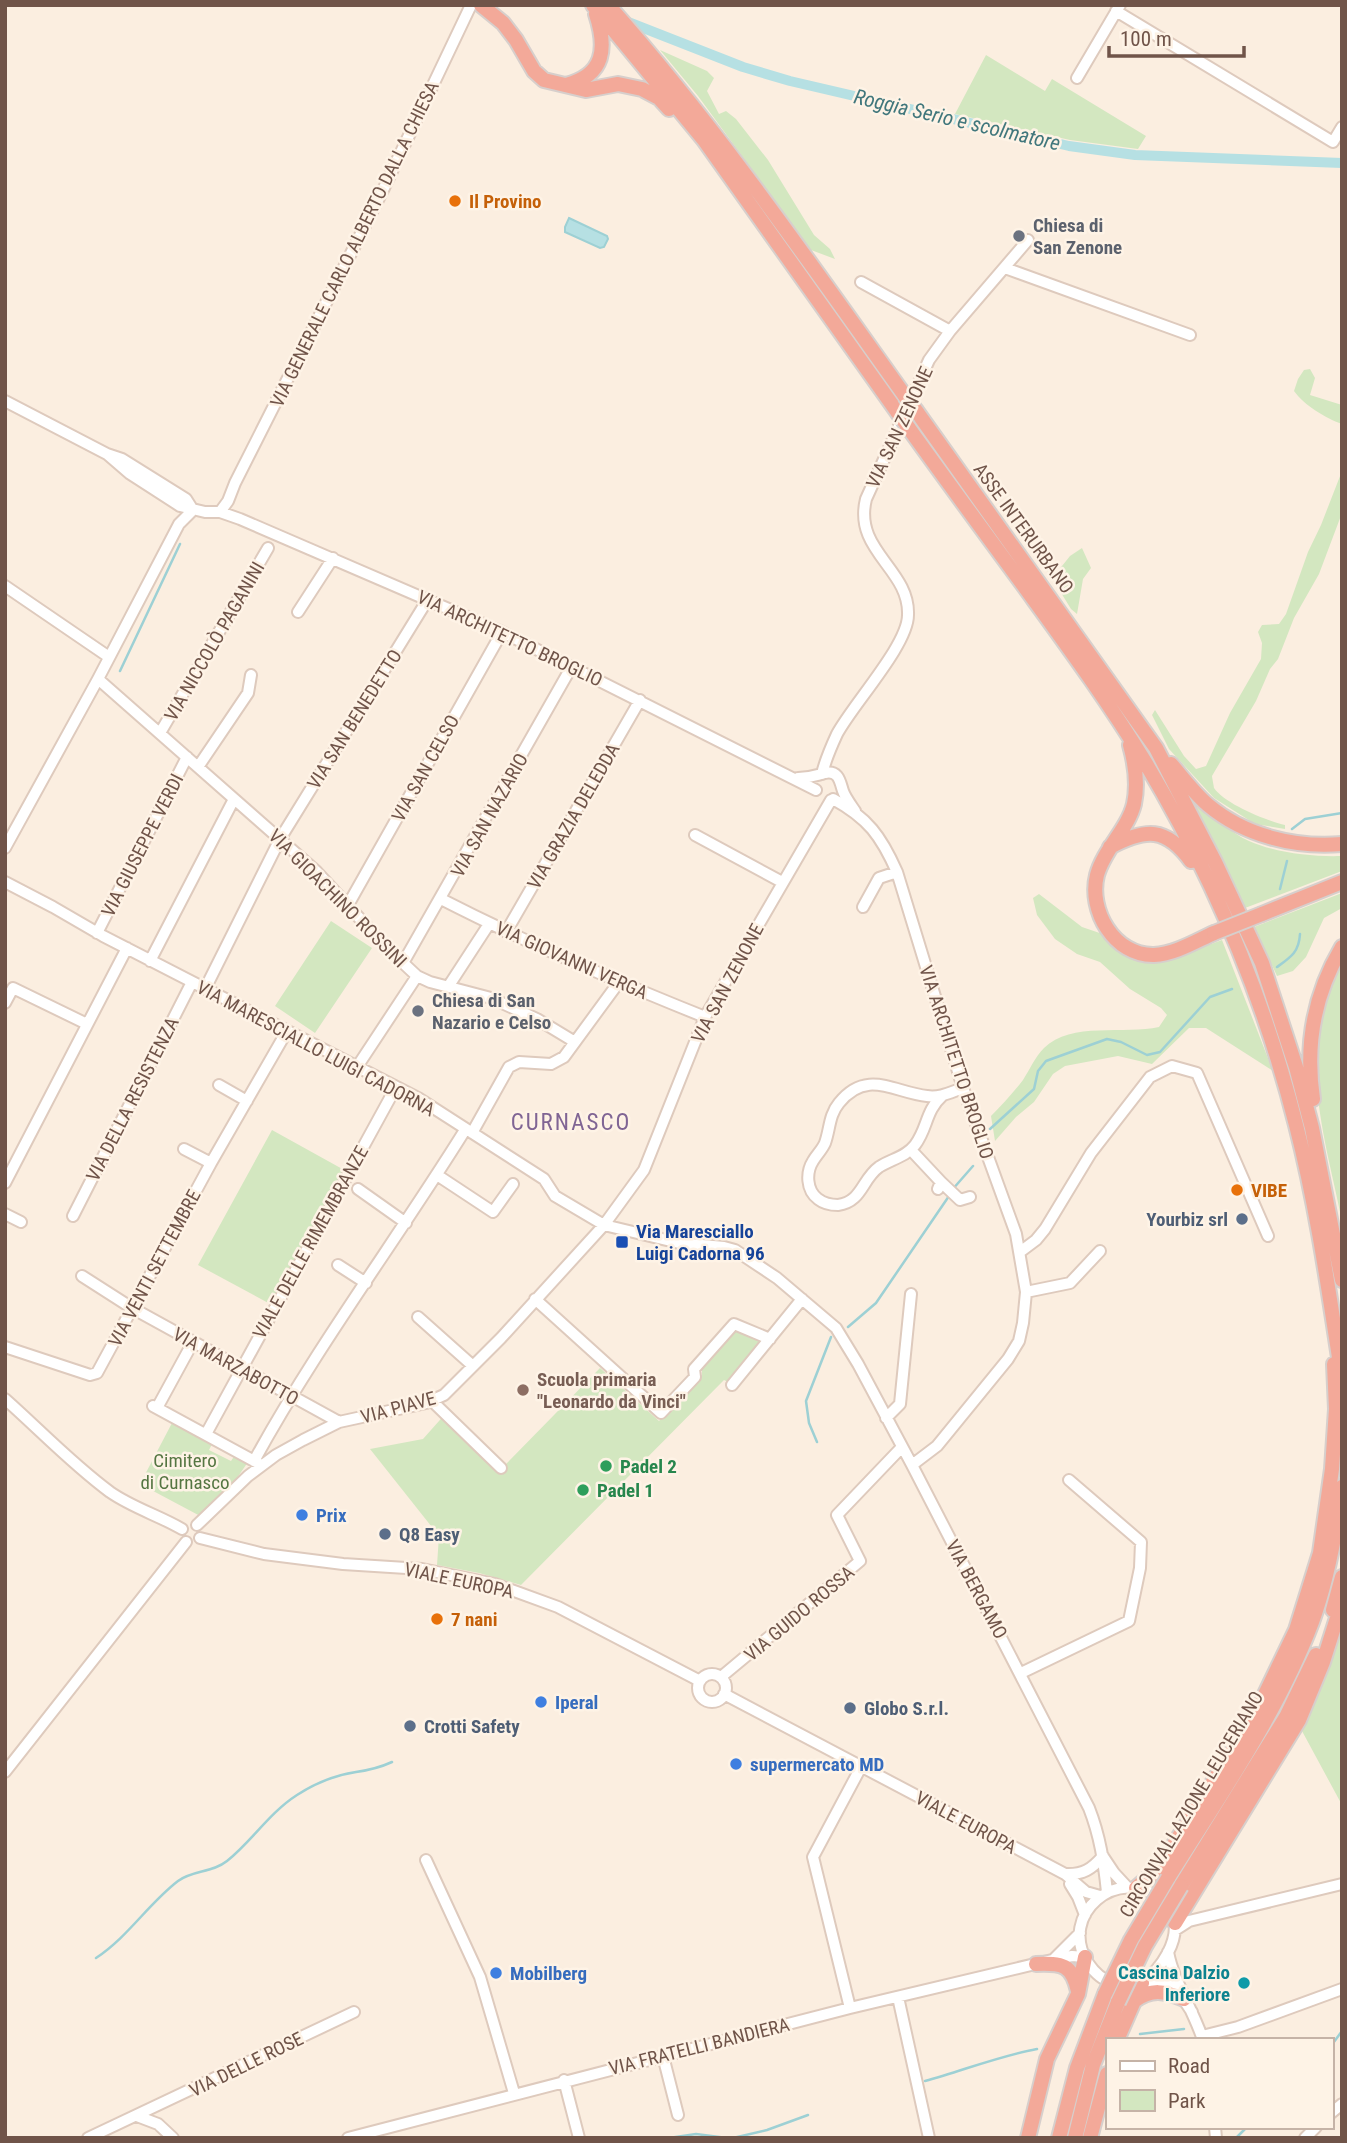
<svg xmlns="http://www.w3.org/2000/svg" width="1347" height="2143" viewBox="0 0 1347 2143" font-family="'Roboto Condensed',sans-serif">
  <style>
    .green { fill: #d3e7c0 }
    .water { fill: #b6e0e3; stroke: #9dd0d4; stroke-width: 2 }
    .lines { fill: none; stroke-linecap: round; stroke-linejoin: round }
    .stream { stroke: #9dd0d4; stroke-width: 2.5 }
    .canal { stroke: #b6e0e3; stroke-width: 10 }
    .minor-casing { stroke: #decabd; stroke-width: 14 }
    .highway-casing { stroke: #d7cfcc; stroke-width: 18 }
    .minor { stroke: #fff; stroke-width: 10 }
    .highway { stroke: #f3a999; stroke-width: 14 }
    .highway-bridge-casing { stroke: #d7cfcc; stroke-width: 18; stroke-linecap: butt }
    .highway-bridge { stroke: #f3a999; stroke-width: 14 }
    .food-dot { fill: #e8710a; stroke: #fef3e6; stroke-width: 2.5 }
    .worship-dot { fill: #6b7280; stroke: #fef3e6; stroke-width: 2.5 }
    .service-dot { fill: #5c6f8a; stroke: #fef3e6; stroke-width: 2.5 }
    .transit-dot { fill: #1a4fb4; stroke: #fef3e6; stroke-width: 2.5 }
    .education-dot { fill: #8d6e63; stroke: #fef3e6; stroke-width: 2.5 }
    .leisure-dot { fill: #2e9e5b; stroke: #fef3e6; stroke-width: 2.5 }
    .shop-dot { fill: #3f7fe0; stroke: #fef3e6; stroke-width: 2.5 }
    .culture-dot { fill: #0f9aa8; stroke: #fef3e6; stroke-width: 2.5 }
    .labels { text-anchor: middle; stroke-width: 5; stroke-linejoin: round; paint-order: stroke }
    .food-label { font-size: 19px; font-weight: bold; fill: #c56008; stroke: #fef3e6; text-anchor: start }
    .worship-label { font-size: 19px; font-weight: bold; fill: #5b616d; stroke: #fef3e6; text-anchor: start }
    .street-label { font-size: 19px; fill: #705449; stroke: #fef3e6 }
    .service-label { font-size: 19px; font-weight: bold; fill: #4e5e75; stroke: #fef3e6; text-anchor: start }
    .transit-label { font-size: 19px; font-weight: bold; fill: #164399; stroke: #fef3e6; text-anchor: start }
    .education-label { font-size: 19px; font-weight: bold; fill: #785e54; stroke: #fef3e6; text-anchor: start }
    .park-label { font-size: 19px; fill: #557642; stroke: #fef3e6 }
    .leisure-label { font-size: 19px; font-weight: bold; fill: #27864d; stroke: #fef3e6; text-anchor: start }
    .shop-label { font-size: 19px; font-weight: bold; fill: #366cbe; stroke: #fef3e6; text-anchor: start }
    .culture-label { font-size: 19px; font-weight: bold; fill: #0d838f; stroke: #fef3e6; text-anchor: end }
    .water-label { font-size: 21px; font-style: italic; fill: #41777c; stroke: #fef3e6 }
    .quarter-label { font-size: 23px; letter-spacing: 2px; fill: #806594; stroke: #fef3e6 }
  </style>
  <rect width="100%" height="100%" fill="#fbeee0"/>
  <path class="green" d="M660,50L707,71L714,78L707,91L719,114L726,111L736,119L768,160L814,235L830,249L835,259L811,250L698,96Z
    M986,55L1045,91L1052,79L1146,136L1138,149L1070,140L955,114Z
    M1310,369L1315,378L1310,395L1342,405V424C1325,418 1304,405 1294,391L1298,379L1304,370Z
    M1342,471V513L1319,574L1294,618L1278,659L1270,669L1256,701L1212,776C1212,777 1214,787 1214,788C1225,804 1267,821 1285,825V829L1255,824L1214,798L1169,749L1152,715L1155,710L1184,756L1196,769L1206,766L1230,713L1261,659L1262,643L1258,632L1262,625L1279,624L1286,614L1308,552L1321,525Z
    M1082,548L1091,568L1083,579L1077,614L1071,609L1047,570L1058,571L1070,556Z
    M1200,805C1216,818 1231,833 1249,841C1276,853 1313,857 1342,856V871L1245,908L1194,807Z
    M1342,893V908L1324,918L1306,957L1293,971L1277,976L1254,927Z
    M1039,894L1082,927L1173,958L1222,940L1273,1071L1206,1028H1189L1152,1064L1118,1056L1065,1066L1053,1074L1034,1102L1016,1117L995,1141L991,1116C1003,1104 1013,1093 1023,1080C1030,1069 1035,1057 1044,1048C1071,1021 1125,1035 1159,1027L1167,1015L1161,1008L1130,989L1100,962L1077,954L1055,939L1037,915L1033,898Z
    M331,921L372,948L315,1033L275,1006Z
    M1342,960V1221C1328,1151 1304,1077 1323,1006C1327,990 1336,975 1342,960Z
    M272,1130L346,1171L272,1305L198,1265Z
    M734,1329L763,1340L728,1382L724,1380L521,1585L479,1573L437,1565L439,1536L370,1449L423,1439L447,1412L505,1465L600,1368L659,1421L702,1375V1366Z
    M172,1423L212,1444L209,1450L231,1461L235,1455L248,1462L230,1488L202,1517L140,1484Z
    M1342,1626V1805L1302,1731L1328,1672Z"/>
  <path class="water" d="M569,218L607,236L608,239L604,247L600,248L565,232V227Z"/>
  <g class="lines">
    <path class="stream" d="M120,671L180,544
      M1292,829L1305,819L1342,813
      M1280,889L1287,861
      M1277,967C1291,957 1299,952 1300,934
      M990,1129L1034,1089L1038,1071L1046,1061L1107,1039L1121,1042L1147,1055L1160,1052L1210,997L1232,989
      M952,1190L973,1166
      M848,1327L876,1303L949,1196
      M817,1442L809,1423L806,1401L831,1337
      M96,1958C128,1937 148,1904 178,1881C193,1870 212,1873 227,1861C252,1841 269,1813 297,1795C314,1784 336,1775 356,1772C370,1770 379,1768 392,1762
      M1140,2034L1184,2029
      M1331,2046L1342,2031
      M925,2081C962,2071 999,2056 1037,2049
      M669,2138L696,2134L727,2138
      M733,2138L767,2130L808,2115
      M1236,2138L1247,2127"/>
    <path class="canal" d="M623,20L743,67L790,81L1069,146L1135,155L1342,163"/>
    <defs>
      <path id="minor" d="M1116,11L1333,142L1342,127
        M1077,78L1120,5
        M1005,268L1190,335
        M861,282L950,331
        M5,401L107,454L122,459L186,499L193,510
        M107,454L129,473L180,506L205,512H220L240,519L502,632L816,790
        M220,512L228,501L235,483L384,188L471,5
        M5,586L109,657
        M298,612L333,558
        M98,679L316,871L386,947L417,976L430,982L491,998L537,1019L575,1042
        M160,733L268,548
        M198,767L248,693L251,675
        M822,774C825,761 831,747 837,734C853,704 908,645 908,615C910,569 853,551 866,499L929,360L950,331L1028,240
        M798,778C811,778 814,776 825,773C839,770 840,782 843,791C845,797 851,805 855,811
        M833,799C868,818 881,836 897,872L963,1088L1016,1234L1026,1292L1023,1323L1019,1341L1008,1359L937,1446L912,1465
        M695,835L782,882
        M5,848L98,679L179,524L193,510
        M5,882L53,907L103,936L418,1098L544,1179L555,1196L604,1225L679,1243L724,1247L735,1250L777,1278L836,1328L858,1364L912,1465L1089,1808C1100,1836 1104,1863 1107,1892
        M441,899C527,943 615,981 705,1017
        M348,905L502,632
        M863,907L879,878L897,872
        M506,932L640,700
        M97,933L187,757
        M150,961L234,799
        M403,963L572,666
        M448,987L489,924
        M205,989L280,839L428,599
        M5,1003L13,988L87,1024
        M357,1067L417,976
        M219,1085L247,1101
        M943,1095C925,1111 928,1128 915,1145C906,1157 891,1159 879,1167C862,1179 862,1202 838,1205C831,1205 823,1203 818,1199C806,1190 806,1172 813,1161C817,1154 822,1150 825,1143C830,1129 829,1115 839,1103C867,1068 895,1093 927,1096C940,1098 951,1092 963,1088
        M472,1133L509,1067L519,1062L551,1064L564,1057L619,982
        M184,1149L211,1163
        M911,1150L941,1182L938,1189
        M437,1175L493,1212L513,1184
        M941,1182L960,1200L970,1197
        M5,1183L127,948
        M358,1189L406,1223
        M5,1214L21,1222
        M73,1216L192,982
        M1020,1252L1036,1240L1045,1229L1091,1153L1150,1077L1172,1066L1197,1073L1268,1236
        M338,1265L366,1283
        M82,1276L132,1308L339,1422
        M1026,1292L1070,1283L1100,1251
        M535,1299L661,1413L695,1377L694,1369L734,1324L770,1339
        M418,1317L473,1366
        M5,1347L90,1375L97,1373L211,1163L287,1031
        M732,1385L802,1299
        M5,1399C40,1430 72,1464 110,1492C133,1508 158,1515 182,1529
        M432,1401L501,1468
        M153,1406L258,1463
        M157,1408L193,1342
        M886,1418L900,1404L911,1294
        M206,1434L396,1087
        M254,1461C317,1346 396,1241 465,1130
        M197,1525L248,1476L276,1455L303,1440L339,1422L426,1403L444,1395L501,1338L604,1225L644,1170L705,1017L831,800
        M200,1538L264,1554L343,1564L422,1569L495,1584L558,1607L700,1681
        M1021,1673L1129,1621L1140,1568L1141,1542L1069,1480
        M698 1688a14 14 0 1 1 28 0a14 14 0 1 1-28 0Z
        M721,1677L860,1561L837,1515L902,1447
        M724,1694L1065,1874L1086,1892L1100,1896
        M5,1772L186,1542
        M1104,1858L1114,1873L1127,1887
        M426,1860L480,1977L514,2093
        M1065,1874C1083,1875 1092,1869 1103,1856
        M1070,1884L1078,1897L1085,1915
        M1162,1900C1118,1863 1057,1915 1088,1963C1114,2002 1142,1972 1167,1984C1179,1990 1185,2002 1192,2012
        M1175,1930L1189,1921L1342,1884
        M1168,1952C1174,1983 1193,2009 1203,2040
        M1055,1958L1080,1933
        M1142,1983C1161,1969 1181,1940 1173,1916
        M898,1997L929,2138
        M850,2008L813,1857L861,1767
        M1202,2036L1238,2027L1342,1989
        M663,2056L678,2115
        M564,2080L579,2138
        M1331,2113L1342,2104
        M137,2116L158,2124L173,2138
        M1215,2127L1216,2138
        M88,2138L354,2012
        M348,2138L850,2008L1052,1960L1072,1956L1085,1957
        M1305,2138L1316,2127"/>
      <path id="highway" d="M481,5L503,23L516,40L534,71L544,80L586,90L618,84L642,89L659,98L669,109
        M593,5L704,140L898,413
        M608,5C717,128 810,263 905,396
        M566,85C605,75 607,48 596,14
        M917,412L1156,748L1215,862L1262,963L1296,1067L1312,1128L1342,1280
        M908,427C946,480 985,533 1024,586C1066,644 1108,701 1145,762C1212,874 1264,998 1296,1125C1317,1207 1329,1293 1342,1377
        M1130,745C1135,763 1138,785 1134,804C1128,829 1104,849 1097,875C1088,910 1114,956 1154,955C1175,954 1196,941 1214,933
        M1171,764C1183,778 1194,793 1208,805C1245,836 1295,848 1342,844
        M1110,847C1146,828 1166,827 1191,861
        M1262,914L1342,882
        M1313,1099C1305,1045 1314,994 1342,947
        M1333,1610L1342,1577
        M1168,1878C1220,1795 1277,1714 1312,1622C1328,1578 1336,1533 1342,1487
        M1181,1886L1286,1717L1316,1655
        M1136,1888L1159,1868L1187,1824L1257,1711L1296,1630L1320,1553L1332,1469L1336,1409L1334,1364
        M1175,1923L1299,1720L1323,1662L1342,1602
        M1036,1964C1062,1963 1072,1964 1078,1991
        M1134,2001C1152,1988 1164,1991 1184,1999
        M1117,2040L1142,1983
        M1028,2138L1047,2059L1078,1994L1085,1957
        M1059,2138L1077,2068L1105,1994
        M1075,2138L1093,2065L1118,2002
        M1090,2138L1107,2074"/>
    </defs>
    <use href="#minor" class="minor-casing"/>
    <use href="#highway" class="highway-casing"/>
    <use href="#minor" class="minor"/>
    <use href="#highway" class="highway"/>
    <defs>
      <path id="highway-bridge" d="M905,396L917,412
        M898,413L908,427
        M1214,933L1262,914
        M1105,1994L1131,1940L1168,1878
        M1118,2002L1145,1946L1181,1886"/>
    </defs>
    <use href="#highway-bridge" class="highway-bridge-casing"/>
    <use href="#highway-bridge" class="highway-bridge"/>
  </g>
  <g class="food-dot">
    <circle cx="455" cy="201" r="7"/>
    <circle cx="1237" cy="1190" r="7"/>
    <circle cx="437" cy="1619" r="7"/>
  </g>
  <g class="worship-dot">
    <circle cx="1019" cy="236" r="7"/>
    <circle cx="418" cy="1011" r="7"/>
  </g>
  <g class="service-dot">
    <circle cx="1242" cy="1219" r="7"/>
    <circle cx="385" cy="1534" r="7"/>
    <circle cx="850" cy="1708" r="7"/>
    <circle cx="410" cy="1726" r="7"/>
  </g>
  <rect class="transit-dot" x="615" y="1235" width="14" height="14" rx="3.5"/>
  <circle class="education-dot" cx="523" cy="1390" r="7"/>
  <g class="leisure-dot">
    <circle cx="606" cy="1466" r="7"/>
    <circle cx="583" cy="1490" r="7"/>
  </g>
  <g class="shop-dot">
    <circle cx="302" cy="1515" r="7"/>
    <circle cx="541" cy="1702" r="7"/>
    <circle cx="736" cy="1764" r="7"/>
    <circle cx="496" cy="1973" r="7"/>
  </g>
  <circle class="culture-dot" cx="1244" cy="1983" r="7"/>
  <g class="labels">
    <g class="food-label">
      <text x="469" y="208">Il Provino</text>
      <text x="1251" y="1197">VIBE</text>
      <text x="451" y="1626">7 nani</text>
    </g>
    <g class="worship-label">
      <text x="1033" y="232">Chiesa di<tspan x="1033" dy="22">San Zenone</tspan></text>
      <text x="432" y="1007">Chiesa di San<tspan x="432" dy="22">Nazario e Celso</tspan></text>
    </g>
    <g class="street-label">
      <text transform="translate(354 244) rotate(-64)" y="7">VIA GENERALE CARLO ALBERTO DALLA CHIESA</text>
      <text transform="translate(899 427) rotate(-65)" y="7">VIA SAN ZENONE</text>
      <text transform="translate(1024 528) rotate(54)" y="7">ASSE INTERURBANO</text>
      <text transform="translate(510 638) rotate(25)" y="7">VIA ARCHITETTO BROGLIO</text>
      <text transform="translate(214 641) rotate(-60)" y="7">VIA NICCOLÒ PAGANINI</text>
      <text transform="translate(354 719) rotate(-58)" y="7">VIA SAN BENEDETTO</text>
      <text transform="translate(425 768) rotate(-61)" y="7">VIA SAN CELSO</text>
      <text transform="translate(489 815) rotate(-61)" y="7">VIA SAN NAZARIO</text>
      <text transform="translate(573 816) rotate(-60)" y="7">VIA GRAZIA DELEDDA</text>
      <text transform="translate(142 845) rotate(-63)" y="7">VIA GIUSEPPE VERDI</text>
      <text transform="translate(338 898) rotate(45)" y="7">VIA GIOACHINO ROSSINI</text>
      <text transform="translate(572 960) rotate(24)" y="7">VIA GIOVANNI VERGA</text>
      <text transform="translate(727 983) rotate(-62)" y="7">VIA SAN ZENONE</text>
      <text transform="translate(316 1048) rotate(28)" y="7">VIA MARESCIALLO LUIGI CADORNA</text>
      <text transform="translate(957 1062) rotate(72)" y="7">VIA ARCHITETTO BROGLIO</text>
      <text transform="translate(132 1099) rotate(-63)" y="7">VIA DELLA RESISTENZA</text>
      <text transform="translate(310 1242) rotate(-61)" y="7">VIALE DELLE RIMEMBRANZE</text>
      <text transform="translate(154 1268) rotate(-62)" y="7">VIA VENTI SETTEMBRE</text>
      <text transform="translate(236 1366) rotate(29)" y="7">VIA MARZABOTTO</text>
      <text transform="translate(398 1407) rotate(-15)" y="7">VIA PIAVE</text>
      <text transform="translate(459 1580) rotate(12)" y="7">VIALE EUROPA</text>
      <text transform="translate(977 1589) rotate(62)" y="7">VIA BERGAMO</text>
      <text transform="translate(799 1613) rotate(-40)" y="7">VIA GUIDO ROSSA</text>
      <text transform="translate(1191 1804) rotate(-59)" y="7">CIRCONVALLAZIONE LEUCERIANO</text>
      <text transform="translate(966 1822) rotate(28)" y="7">VIALE EUROPA</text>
      <text transform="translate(699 2046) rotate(-14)" y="7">VIA FRATELLI BANDIERA</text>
      <text transform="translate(246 2064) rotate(-26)" y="7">VIA DELLE ROSE</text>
    </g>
    <g class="service-label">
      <text x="1228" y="1226" text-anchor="end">Yourbiz srl</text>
      <text x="399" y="1541">Q8 Easy</text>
      <text x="864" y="1715">Globo S.r.l.</text>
      <text x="424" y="1733">Crotti Safety</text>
    </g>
    <g class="transit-label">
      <text x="636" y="1238">Via Maresciallo<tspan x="636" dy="22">Luigi Cadorna 96</tspan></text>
    </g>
    <g class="education-label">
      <text x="537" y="1386">Scuola primaria<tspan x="537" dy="22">"Leonardo da Vinci"</tspan></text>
    </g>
    <g class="park-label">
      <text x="185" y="1467">Cimitero<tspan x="185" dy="22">di Curnasco</tspan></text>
    </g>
    <g class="leisure-label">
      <text x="620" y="1473">Padel 2</text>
      <text x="597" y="1497">Padel 1</text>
    </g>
    <g class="shop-label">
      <text x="316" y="1522">Prix</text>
      <text x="555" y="1709">Iperal</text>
      <text x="750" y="1771">supermercato MD</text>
      <text x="510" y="1980">Mobilberg</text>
    </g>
    <g class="culture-label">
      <text x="1230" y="1979">Cascina Dalzio<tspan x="1230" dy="22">Inferiore</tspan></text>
    </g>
    <g class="water-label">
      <text transform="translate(957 120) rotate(13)" y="7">Roggia Serio e scolmatore</text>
    </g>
    <g class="quarter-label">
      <text x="571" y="1130">CURNASCO</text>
    </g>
  </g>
  <rect width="1347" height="2143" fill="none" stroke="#705449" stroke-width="14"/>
  <rect x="1106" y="2038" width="228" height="91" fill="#fef3e6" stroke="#c5b3a7" stroke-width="2"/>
  <rect x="1120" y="2061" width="35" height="10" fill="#ffffff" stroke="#c5b3a7" stroke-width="2"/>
  <text x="1168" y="2073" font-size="21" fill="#705449">Road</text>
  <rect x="1120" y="2090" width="35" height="21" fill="#d3e7c0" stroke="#c5b3a7" stroke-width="2"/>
  <text x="1168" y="2108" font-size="21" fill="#705449">Park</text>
  <path d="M1109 46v10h135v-10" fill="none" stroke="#705449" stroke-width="3.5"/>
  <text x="1120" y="46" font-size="21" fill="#705449" stroke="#fef3e6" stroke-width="5" paint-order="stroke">100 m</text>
</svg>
